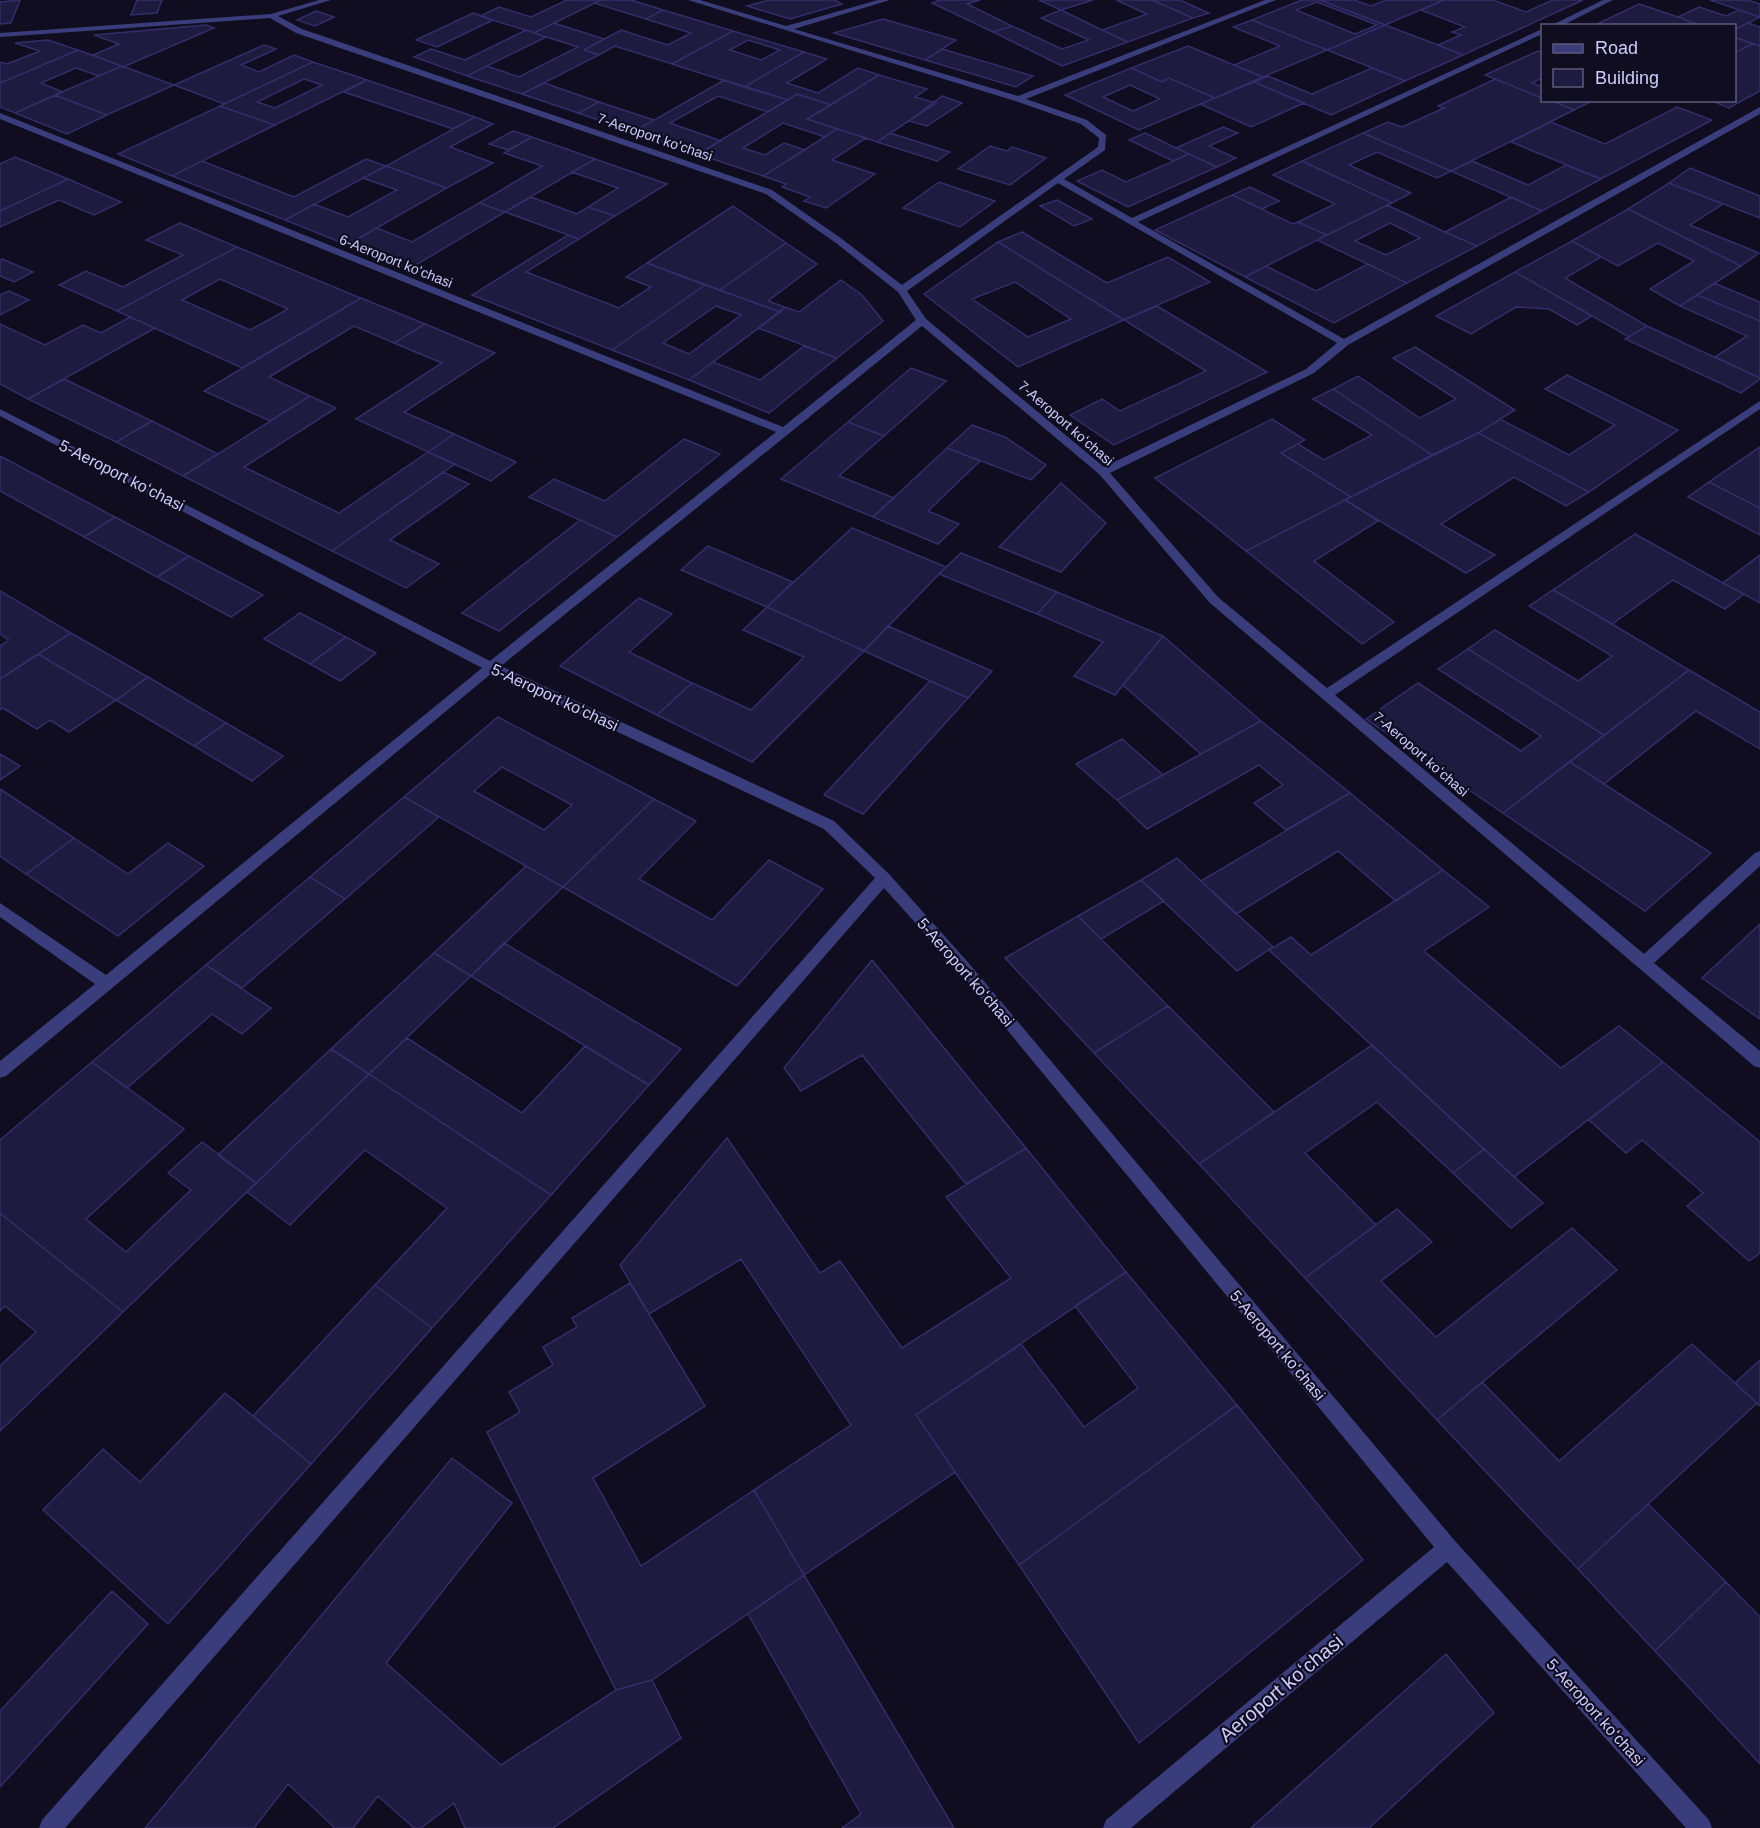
<svg xmlns="http://www.w3.org/2000/svg" width="1760" height="1828" viewBox="0 0 1760 1828" font-family="Helvetica,sans-serif">
  <style>
    .building { fill: #1f1a3f; stroke: #342d6a; stroke-width: 1.5; fill-rule: evenodd }
    .lines { fill: none; stroke-linecap: round; stroke-linejoin: round }
    .street { fill: #3a3d7b; fill-rule: evenodd }
    .labels { text-anchor: middle; stroke-width: 4.5; stroke-linejoin: round; paint-order: stroke }
    .far-street-label { font-size: 14px; fill: #cfcdfd; stroke: #0f0d1f }
    .street-label { font-size: 16px; fill: #cfcdfd; stroke: #0f0d1f }
    .near-street-label { font-size: 20px; fill: #cfcdfd; stroke: #0f0d1f }
  </style>
  <rect width="100%" height="100%" fill="#0f0d1f"/>
  <path class="building" d="M20,0L11,23L0,24V2Z
    M137,0H162L157,13L131,15Z
    M567,0H601L534,33L480,16L499,7L531,17Z
    M601,0H631L663,10L646,19L594,3Z
    M769,0H835L842,4L790,19L747,6Z
    M940,0H980L967,4L1012,26L993,32L932,3Z
    M1039,0H1093L1061,10Z
    M1116,0H1152L1193,18L1128,42L1102,30L1147,14Z
    M1152,0H1180L1209,13L1193,18Z
    M1302,0H1320L1385,25L1327,50L1252,20ZM1317,2L1377,25L1355,34L1296,10Z
    M1320,0H1354L1371,6L1386,0H1444L1385,25Z
    M1444,0H1493L1526,12L1553,0H1583L1463,55L1438,45L1461,35L1452,32L1465,27L1421,10Z
    M1710,0H1747L1760,4V17Z
    M1639,4L1678,17L1699,25L1593,26Z
    M1699,7L1726,16L1739,10L1760,17L1734,30V26H1701L1678,17Z
    M663,10L733,31L672,64L615,46L599,55L584,50L621,30L668,45L691,33L646,19Z
    M1061,10L1102,30L1128,42L1062,66L993,32L1012,26L1062,49L1089,40L1041,18Z
    M316,11L334,17L315,26L297,20Z
    M473,13L493,20L437,47L416,40Z
    M883,19L956,40L925,60L834,33Z
    M1252,20L1327,50L1263,77L1234,65L1280,46L1233,27Z
    M554,23L604,39L584,50L599,55L522,94L467,76L487,66L519,77L578,47L534,33Z
    M1748,23L1760,27V46L1734,37V30Z
    M206,25L214,28L123,67L93,55L119,44L94,35Z
    M1385,25L1438,45L1463,55L1405,81L1327,50Z
    M526,30L546,37L467,76L414,57L431,49L465,60Z
    M733,31L804,52L744,87L672,64ZM748,40L780,50L761,60L730,50Z
    M1734,37L1753,44L1734,53Z
    M48,40L78,50L0,83V62L7,64L40,51L15,43Z
    M1753,44L1760,46V91L1729,108L1710,100H1734V53Z
    M264,45L276,49L241,65L259,72L294,55L313,62L224,104L174,85Z
    M1188,46L1234,65L1263,77L1215,98L1169,78L1162,82L1131,68Z
    M942,49L1033,76L1016,87L925,60Z
    M78,50L122,66L99,76L76,68L41,83L63,92L15,113L0,107V83Z
    M1538,51L1542,52V78L1532,83L1542,87V98L1485,75Z
    M804,52L827,59L787,83L818,93L858,68L879,75L831,105L797,94L788,100L744,87Z
    M313,62L367,80L275,125L220,106ZM304,79L322,85L275,108L257,102Z
    M122,66L174,85L107,115L55,95Z
    M1131,68L1162,82L1169,78L1215,98L1139,130L1065,95ZM1130,85L1160,99L1133,111L1103,97Z
    M1372,68L1405,81L1331,115L1254,82L1268,76L1312,94Z
    M879,75L927,89L915,97L936,103L877,142L807,119Z
    M1495,79L1542,98V100H1550L1574,110L1451,171L1363,133L1388,122L1402,127L1444,108L1438,106Z
    M367,80L475,117L453,129L344,92Z
    M724,80L788,100L768,112L718,96L670,123L721,141L698,154L633,132Z
    M1254,82L1304,103L1251,127L1200,104Z
    M544,83L599,102L578,113L522,94Z
    M797,94L831,105L807,119L837,129L825,137L783,123L743,148L765,155L784,143L805,150L763,176L698,154Z
    M55,95L107,115L67,134L15,113Z
    M942,96L962,103L927,126L909,121Z
    M1550,100H1594L1574,110Z
    M599,102L654,120L633,132L578,113Z
    M220,106L275,125L172,176L118,154Z
    M1677,107L1712,120L1601,179L1511,142L1551,122L1605,144Z
    M475,117L493,124L450,147L493,163L447,188L386,166Z
    M1223,127L1238,133L1209,146L1236,158L1217,167L1176,148Z
    M837,129L866,138L832,160L875,174L826,208L804,201L810,197L782,187L786,184L763,176Z
    M513,131L532,137L508,150L489,144Z
    M890,133L950,152L937,161L877,142Z
    M1145,133L1176,148L1189,154L1173,161L1129,140Z
    M1363,133L1451,171L1437,178L1377,152L1349,165L1411,193L1392,203L1302,161Z
    M532,137L595,159L505,212L479,203L542,166L504,153Z
    M990,146L1007,151L1012,147L1046,158L1010,185L958,169Z
    M1189,154L1217,167L1128,207L1077,181L1102,170L1126,182Z
    M15,157L68,179L0,211V164Z
    M366,159L386,166L285,220L172,176L202,161L294,197Z
    M595,159L667,184L615,216L588,207L618,188L572,172Z
    M1302,161L1392,203L1327,235L1298,222L1335,204L1273,175Z
    M1472,161L1528,185L1566,165L1601,179L1542,211L1451,171Z
    M386,166L447,188L347,245L285,220L314,204L348,217L397,190L363,178Z
    M1690,168L1760,196V218L1669,183Z
    M68,179L121,202L94,215L59,200L0,227V211Z
    M939,182L995,201L960,227L903,208Z
    M1669,183L1723,204L1690,225L1759,253L1741,266L1628,209Z
    M1250,187L1279,201L1262,209L1232,195Z
    M1232,195L1293,224L1298,222L1327,235L1245,277L1155,230Z
    M531,197L577,214L588,207L615,216L579,239L505,212Z
    M1511,197L1542,211L1477,246L1445,232Z
    M1057,200L1092,219L1074,226L1040,206Z
    M479,203L505,212L409,269L347,245L377,228L412,242Z
    M1387,205L1445,232L1477,246L1407,283L1317,240ZM1390,223L1420,238L1386,255L1355,241Z
    M733,206L786,243L720,290L647,263Z
    M1628,209L1741,266L1680,306L1650,289L1694,261L1658,243L1618,266L1572,241Z
    M180,223L237,247L117,311L59,285L86,271L123,287L183,255L146,240Z
    M1022,232L1107,283L1168,257L1210,282L1124,320L998,242Z
    M568,235L579,239L526,272L619,308L651,287L626,277L647,263L705,285L612,350L472,295Z
    M1572,241L1601,257L1565,278L1647,326L1629,337L1515,272Z
    M998,242L1124,320L1018,367L924,294ZM1015,282L1071,319L1028,337L972,299Z
    M786,243L817,264L768,301L785,307L780,312L720,290Z
    M237,247L361,298L242,368L117,311ZM220,279L288,309L250,330L182,300Z
    M2,259L33,272L14,282L0,276V260Z
    M1368,264L1407,283L1334,323L1245,277L1266,266L1316,291Z
    M1515,272L1592,316L1577,325L1549,309L1516,307L1471,334L1436,316Z
    M841,280L862,295L883,321L837,358L758,328L785,307L799,312Z
    M1714,283L1760,302V321L1697,295Z
    M705,285L780,312L689,380L612,350ZM716,306L741,315L689,354L663,343Z
    M9,291L29,300L0,315V295Z
    M1697,295L1760,321V378L1715,357L1747,336L1680,306Z
    M361,298L425,324L394,343L354,326L269,377L310,396L270,421L204,391Z
    M1157,306L1267,372L1114,445L1070,415L1102,399L1120,411L1206,371L1124,320Z
    M130,317L155,328L28,399L0,384V324L45,345L83,325L101,333Z
    M425,324L495,353L404,412L454,434L428,452L356,419L442,363L394,343Z
    M1647,326L1760,378V379L1741,393L1625,339Z
    M804,346L837,358L769,413L689,380L713,362L760,380Z
    M1415,347L1515,410L1478,433L1432,455L1333,389L1358,376L1420,418L1456,399L1393,358Z
    M911,368L946,381L884,436L848,422Z
    M1567,375L1678,430L1589,492L1478,433L1500,419L1569,455L1615,425L1545,389Z
    M64,379L152,421L116,442L28,399Z
    M1333,389L1432,455L1351,497L1281,453L1298,444L1324,460L1372,435L1313,399Z
    M310,396L336,408L244,467L339,513L428,452L455,464L332,551L183,476Z
    M1272,419L1305,440L1281,453L1351,497L1246,551L1155,478Z
    M152,421L218,454L183,476L116,442Z
    M848,422L884,436L839,476L894,498L873,517L781,479Z
    M972,425L1005,437L1046,465L1031,480L947,448Z
    M1478,433L1589,492L1566,506L1514,477L1441,524L1495,555L1466,573L1345,500Z
    M454,434L516,462L491,481L428,452Z
    M684,439L720,454L617,537L529,497L554,479L605,501Z
    M1760,447V508L1709,482Z
    M947,448L980,461L928,511L959,524L938,544L873,517Z
    M0,456L115,517L84,537L0,491Z
    M443,472L469,484L390,540L439,564L406,588L332,551Z
    M1709,482L1760,508V535L1688,497Z
    M1061,483L1106,523L1061,572L999,547Z
    M1345,500L1378,521L1314,561L1394,622L1362,644L1246,551Z
    M115,517L189,556L157,577L84,537Z
    M580,520L617,537L499,631L462,613Z
    M852,528L946,567L864,651L767,607Z
    M1635,534L1723,583L1744,594L1725,609L1673,580L1612,624L1553,590Z
    M708,546L793,582L767,607L681,570Z
    M961,553L1057,592L1037,614L939,574Z
    M1760,555V603L1723,583Z
    M189,556L263,595L231,617L157,577Z
    M1553,590L1612,624L1689,670L1604,735L1468,649L1495,630L1578,681L1612,656L1529,606Z
    M0,591L71,633L0,679V646L9,640L0,634Z
    M1057,592L1163,636L1115,695L1074,676L1103,642L1037,614Z
    M639,598L672,614L629,652L692,683L657,715L560,666Z
    M767,607L864,651L752,762L657,715L692,683L751,710L804,657L743,630Z
    M300,613L346,637L310,664L264,639Z
    M888,626L992,671L968,698L864,651Z
    M71,633L148,677L116,700L38,654Z
    M1163,636L1261,721L1201,754L1123,685Z
    M346,637L376,653L340,681L310,664Z
    M1468,649L1604,735L1503,813L1366,719L1418,683L1521,751L1541,736L1438,669Z
    M38,654L116,700L69,732L50,720L37,729L3,708L0,710V679Z
    M1689,670L1760,712V749L1696,711L1604,784L1570,762Z
    M148,677L226,723L194,746L116,700Z
    M930,681L968,698L863,814L824,795Z
    M498,717L654,799L563,887L404,797ZM502,767L572,805L544,830L474,791Z
    M1261,721L1350,793L1286,830L1254,803L1283,785L1259,765L1147,829L1117,800Z
    M226,723L283,756L252,781L194,746Z
    M1122,739L1163,775L1117,800L1076,764Z
    M0,754L20,766L0,780Z
    M1570,762L1604,784L1711,853L1645,911L1503,813Z
    M0,789L74,838L26,874L0,856Z
    M1350,793L1443,870L1396,901L1338,851L1236,914L1201,881Z
    M404,797L439,817L345,899L310,877Z
    M654,799L696,821L639,879L712,920L769,860L823,889L737,986L563,887Z
    M74,838L128,874L168,843L204,866L118,936L26,874Z
    M1177,858L1201,881L1273,947L1237,971L1141,880Z
    M526,866L563,887L471,976L434,953Z
    M1443,870L1489,907L1424,951L1561,1068L1619,1026L1663,1062L1514,1177L1269,950L1291,937L1311,955Z
    M310,877L345,899L242,988L206,965Z
    M1141,880L1164,901L1101,939L1078,916Z
    M1078,916L1168,1006L1094,1053L1005,958Z
    M1760,924V1019L1702,978Z
    M504,943L681,1049L649,1085L471,976Z
    M434,953L471,976L369,1074L331,1049Z
    M872,960L1026,1148L966,1184L862,1055L801,1091L784,1068Z
    M206,965L271,1008L242,1034L212,1014L127,1088L92,1062Z
    M1168,1006L1274,1112L1199,1164L1094,1053Z
    M407,1038L522,1113L585,1046L649,1085L551,1195L369,1074Z
    M1372,1045L1484,1149L1453,1173L1377,1102L1305,1153L1376,1225L1305,1278L1199,1164Z
    M331,1049L369,1074L256,1183L218,1155Z
    M92,1062L184,1129L86,1219L126,1252L191,1190L168,1173L202,1142L256,1183L123,1312L0,1213V1140Z
    M1663,1062L1760,1142V1253L1749,1261L1687,1206L1703,1193L1642,1140L1626,1153L1589,1120Z
    M369,1074L551,1195L432,1328L375,1285L447,1208L365,1150L290,1225L247,1192Z
    M727,1138L820,1273L840,1261L902,1348L1011,1278L946,1197L1026,1148L1126,1272L916,1415L955,1472L804,1575L754,1490L851,1425L741,1259L649,1314L620,1265Z
    M1484,1149L1543,1203L1511,1228L1453,1173Z
    M1397,1209L1432,1242L1381,1281L1436,1337L1572,1228L1617,1270L1437,1420L1305,1278Z
    M0,1213L123,1312L0,1431V1366L36,1332L5,1306L0,1311Z
    M1126,1272L1237,1405L1019,1565L916,1415L1021,1344L1084,1427L1138,1388L1075,1306Z
    M630,1283L705,1406L593,1478L641,1566L754,1490L804,1575L652,1680L616,1690L487,1432L520,1412L509,1392L553,1365L543,1347L577,1327L572,1318Z
    M375,1285L432,1328L311,1464L253,1416Z
    M1692,1344L1757,1403L1578,1569L1437,1420L1482,1382L1559,1461Z
    M1760,1360V1406L1735,1383Z
    M225,1393L311,1464L168,1624L43,1510L103,1449L140,1482Z
    M1237,1405L1363,1560L1139,1743L1019,1565Z
    M452,1458L512,1503L386,1663L501,1765L616,1690L652,1680L681,1738L553,1828H465L454,1803L421,1828H414L378,1796L353,1828H335L288,1784L254,1828H145Z
    M1648,1504L1726,1582L1655,1651L1578,1569Z
    M804,1575L954,1828H842L861,1814L748,1614Z
    M1726,1582L1760,1617V1764L1655,1651Z
    M112,1591L148,1624L0,1787V1711Z
    M1446,1654L1494,1713L1369,1828H1251Z"/>
  <g class="lines">
    <path class="street" d="M319,0H331L278,16L302,29L772,190L842,239L902,285L1098,147L1099,138L1081,124L1015,101L688,0H700L786,26L878,0H890L794,29L1018,96L1265,0H1276L1026,99L1087,120L1106,135L1105,150L1064,179L1132,218L1542,29V34L1138,222L1344,339L1760,107V114L1348,345L1314,373L1110,473L1218,597L1327,688L1760,401V409L1335,695L1644,954L1755,853L1760,851V866L1654,963L1760,1051V1068L1754,1066L1210,603L1099,474L922,326L501,666L834,821L889,874L966,960L1455,1541L1709,1820L1712,1828H1686L1447,1562L1131,1828H1103L1106,1820L1434,1547L956,968L884,888L65,1828H39L42,1820L875,878L824,829L492,673L6,1076L0,1078V1061L95,984L0,917V903L106,975L482,668L0,416V409L490,661L776,432L0,119V113L783,427L916,320L898,292L836,243L766,194L296,33L270,18L0,37V33L271,14ZM1058,183L1337,343L1306,369L1104,467L926,319L907,291Z
      M1603,0H1613L1561,26H1550Z"/>
  </g>
  <g class="labels">
    <g class="far-street-label">
      <text transform="translate(655 137) rotate(19)" y="5">7-Aeroport koʻchasi</text>
      <text transform="translate(396 261) rotate(22)" y="5">6-Aeroport koʻchasi</text>
      <text transform="translate(1066 423) rotate(41)" y="5">7-Aeroport koʻchasi</text>
      <text transform="translate(1421 754) rotate(41)" y="5">7-Aeroport koʻchasi</text>
    </g>
    <g class="street-label">
      <text transform="translate(122 475) rotate(27)" y="6">5-Aeroport koʻchasi</text>
      <text transform="translate(555 697) rotate(25)" y="6">5-Aeroport koʻchasi</text>
      <text transform="translate(966 972) rotate(49)" y="6">5-Aeroport koʻchasi</text>
      <text transform="translate(1278 1345) rotate(50)" y="6">5-Aeroport koʻchasi</text>
      <text transform="translate(1596 1712) rotate(48)" y="6">5-Aeroport koʻchasi</text>
    </g>
    <g class="near-street-label">
      <text transform="translate(1281 1688) rotate(-40)" y="7">Aeroport koʻchasi</text>
    </g>
  </g>
  <rect x="1541" y="24" width="195" height="78" fill="#0f0d1f" stroke="#5c5a78" stroke-width="1.5"/>
  <rect x="1553" y="44" width="30" height="9" fill="#3a3d7b" stroke="#5c5a78" stroke-width="1.5"/>
  <text x="1595" y="54" font-size="18" fill="#cfcdfd">Road</text>
  <rect x="1553" y="69" width="30" height="18" fill="#1f1a3f" stroke="#5c5a78" stroke-width="1.5"/>
  <text x="1595" y="84" font-size="18" fill="#cfcdfd">Building</text>
</svg>
